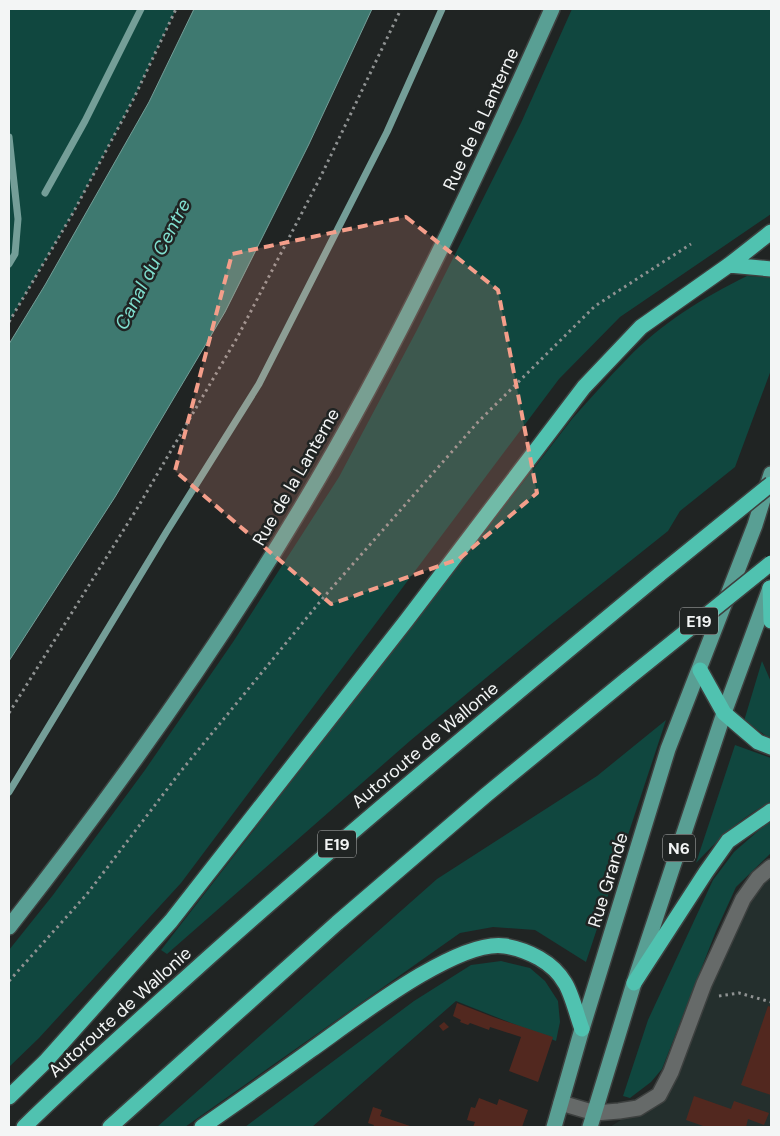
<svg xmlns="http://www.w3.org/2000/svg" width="780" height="1136" viewBox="0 0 780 1136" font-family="'DM Sans',sans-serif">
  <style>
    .built { fill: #242f2d }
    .green { fill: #10473f }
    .water { fill: #3e7970; stroke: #749e98 }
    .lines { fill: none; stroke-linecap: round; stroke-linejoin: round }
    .stream { stroke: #749e98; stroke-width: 7 }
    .building { fill: #52281f }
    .minor-casing { stroke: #3d403f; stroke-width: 18 }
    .major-casing { stroke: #3d403f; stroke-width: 18 }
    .highway-casing { stroke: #3d403f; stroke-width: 18 }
    .path { stroke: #8f9292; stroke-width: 3; stroke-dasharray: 2.5 4; stroke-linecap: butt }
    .minor { stroke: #666a69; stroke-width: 15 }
    .major { stroke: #599f94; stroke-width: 15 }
    .highway { stroke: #50c2b0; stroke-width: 15 }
    .highway-bridge-casing { stroke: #3d403f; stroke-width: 18; stroke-linecap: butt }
    .highway-bridge { stroke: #50c2b0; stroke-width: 15 }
    .marked { fill: #f49e8a; fill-opacity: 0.2; stroke: #f49e8a; stroke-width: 4; stroke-dasharray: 10 6; stroke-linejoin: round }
    .labels { text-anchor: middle; stroke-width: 5; stroke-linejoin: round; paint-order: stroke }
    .shield { fill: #202423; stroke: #b4b6b6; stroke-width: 1 }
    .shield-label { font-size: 16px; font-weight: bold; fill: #f3f5f5 }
    .street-label { font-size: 18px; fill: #f3f5f5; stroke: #202423 }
    .water-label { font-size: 19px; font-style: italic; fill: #80dfcf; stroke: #202423 }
  </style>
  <rect width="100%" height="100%" fill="#202423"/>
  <path class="built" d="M771,867V1127H610L659,1095L743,899Z"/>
  <path class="green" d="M9,9H176L134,98L73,213L9,322Z
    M572,9H771V214L620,317L559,379L181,883L39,1038L9,1067V950L53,895L145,770L233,642L339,477L417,330L521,123Z
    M747,276L771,277V370L735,467L680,511L668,531L550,625L411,740L167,954L161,950L572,419C590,399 608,378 627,359C660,324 704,297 747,276Z
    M762,661L771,682V739L744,721Z
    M666,720L586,962L535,930L493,927L460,933L185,1127H157L437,879L597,776Z
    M735,745L771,758V802C742,816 718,840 696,863Z
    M771,821V853L736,887L716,931L662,1069L651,1082L630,1098L623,1096L648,1020L713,880L734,852L767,823Z
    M501,961L530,968L545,981L558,1001L560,1022L556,1041L456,1001L312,1127H245L414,1001L471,965Z"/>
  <path class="water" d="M194,9H372L309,144L225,312L115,497L9,661V344L45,285L149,102Z"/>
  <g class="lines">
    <path class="stream" d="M9,137L18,219L15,254L9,264
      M45,193L85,121L141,9
      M9,792L167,531L259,384L387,132L442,9"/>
  </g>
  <path class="building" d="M457,1003L493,1017L553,1037L538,1082L509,1071L521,1037L490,1027L489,1030L470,1023L468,1025L460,1022L461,1020L453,1016Z
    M768,1006L771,1007V1095L741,1085Z
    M444,1022L449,1027L443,1031L439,1026Z
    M694,1096L731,1109L734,1101L769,1113L764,1125L748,1119L746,1127H706L686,1120Z
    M479,1098L497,1105L499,1099L528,1110L522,1127H473L475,1122L467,1120L471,1107L475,1108Z
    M373,1107L382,1110L380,1116L413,1127H373L374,1125L368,1123Z"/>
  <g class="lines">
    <defs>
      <path id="minor" d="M561,1103L595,1113L619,1111L638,1108L659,1095L671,1072L704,984L743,899L758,878L771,867"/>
      <path id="major" d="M9,927C114,793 214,654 301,508C397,348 476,179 552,9
        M554,1127L582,1029L668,749L755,525L771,474
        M590,1127L634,983L724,713L770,588"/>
      <path id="highway" d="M729,265L771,269
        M770,588L771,621
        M700,670L724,713L758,742L771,747
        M634,983L706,872L728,841L771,811
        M9,1097L45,1062L171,921L406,621L584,387L641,327L729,265L771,232
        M24,1127C83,1069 146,1014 208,958C356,826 508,700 660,574
        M110,1127L337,923L486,795L627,679
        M202,1127C238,1102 275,1076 311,1050C351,1022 457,938 505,946C528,950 553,962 565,983C572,994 577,1016 582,1029"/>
    </defs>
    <use href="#minor" class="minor-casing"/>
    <use href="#major" class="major-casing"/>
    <use href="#highway" class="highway-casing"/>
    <path class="path" d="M9,322L73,213L134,98L176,9
      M9,713L138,507L237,338L320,178L401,9
      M9,981L87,894L181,771L323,598L478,422L595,306L691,244
      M719,996L739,993L771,1002"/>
    <use href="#minor" class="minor"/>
    <use href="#major" class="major"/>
    <use href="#highway" class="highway"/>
    <defs>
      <path id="highway-bridge" d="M660,574L771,484
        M627,679L771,563"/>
    </defs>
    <use href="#highway-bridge" class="highway-bridge-casing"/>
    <use href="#highway-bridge" class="highway-bridge"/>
  </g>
  <path class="marked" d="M406,217L498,290L537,493L459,559L331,604L175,471L232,254Z"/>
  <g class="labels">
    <g class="shield">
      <rect x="680" y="607.5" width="38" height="27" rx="4"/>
      <rect x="318" y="830.5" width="38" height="27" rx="4"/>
      <rect x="663" y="834.5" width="32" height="27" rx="4"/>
    </g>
    <g class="shield-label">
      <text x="699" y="627">E19</text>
      <text x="337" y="850">E19</text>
      <text x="679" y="854">N6</text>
    </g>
    <g class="street-label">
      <text transform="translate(481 119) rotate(-65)" y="6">Rue de la Lanterne</text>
      <text transform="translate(296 477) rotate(-60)" y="6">Rue de la Lanterne</text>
      <text transform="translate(425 745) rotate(-40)" y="6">Autoroute de Wallonie</text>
      <text transform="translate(608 880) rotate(-73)" y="6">Rue Grande</text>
      <text transform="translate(120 1012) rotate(-42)" y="6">Autoroute de Wallonie</text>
    </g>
    <g class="water-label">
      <text transform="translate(152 264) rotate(-63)" y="7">Canal du Centre</text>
    </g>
  </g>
  <rect width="780" height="1136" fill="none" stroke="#f3f5f5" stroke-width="20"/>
</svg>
